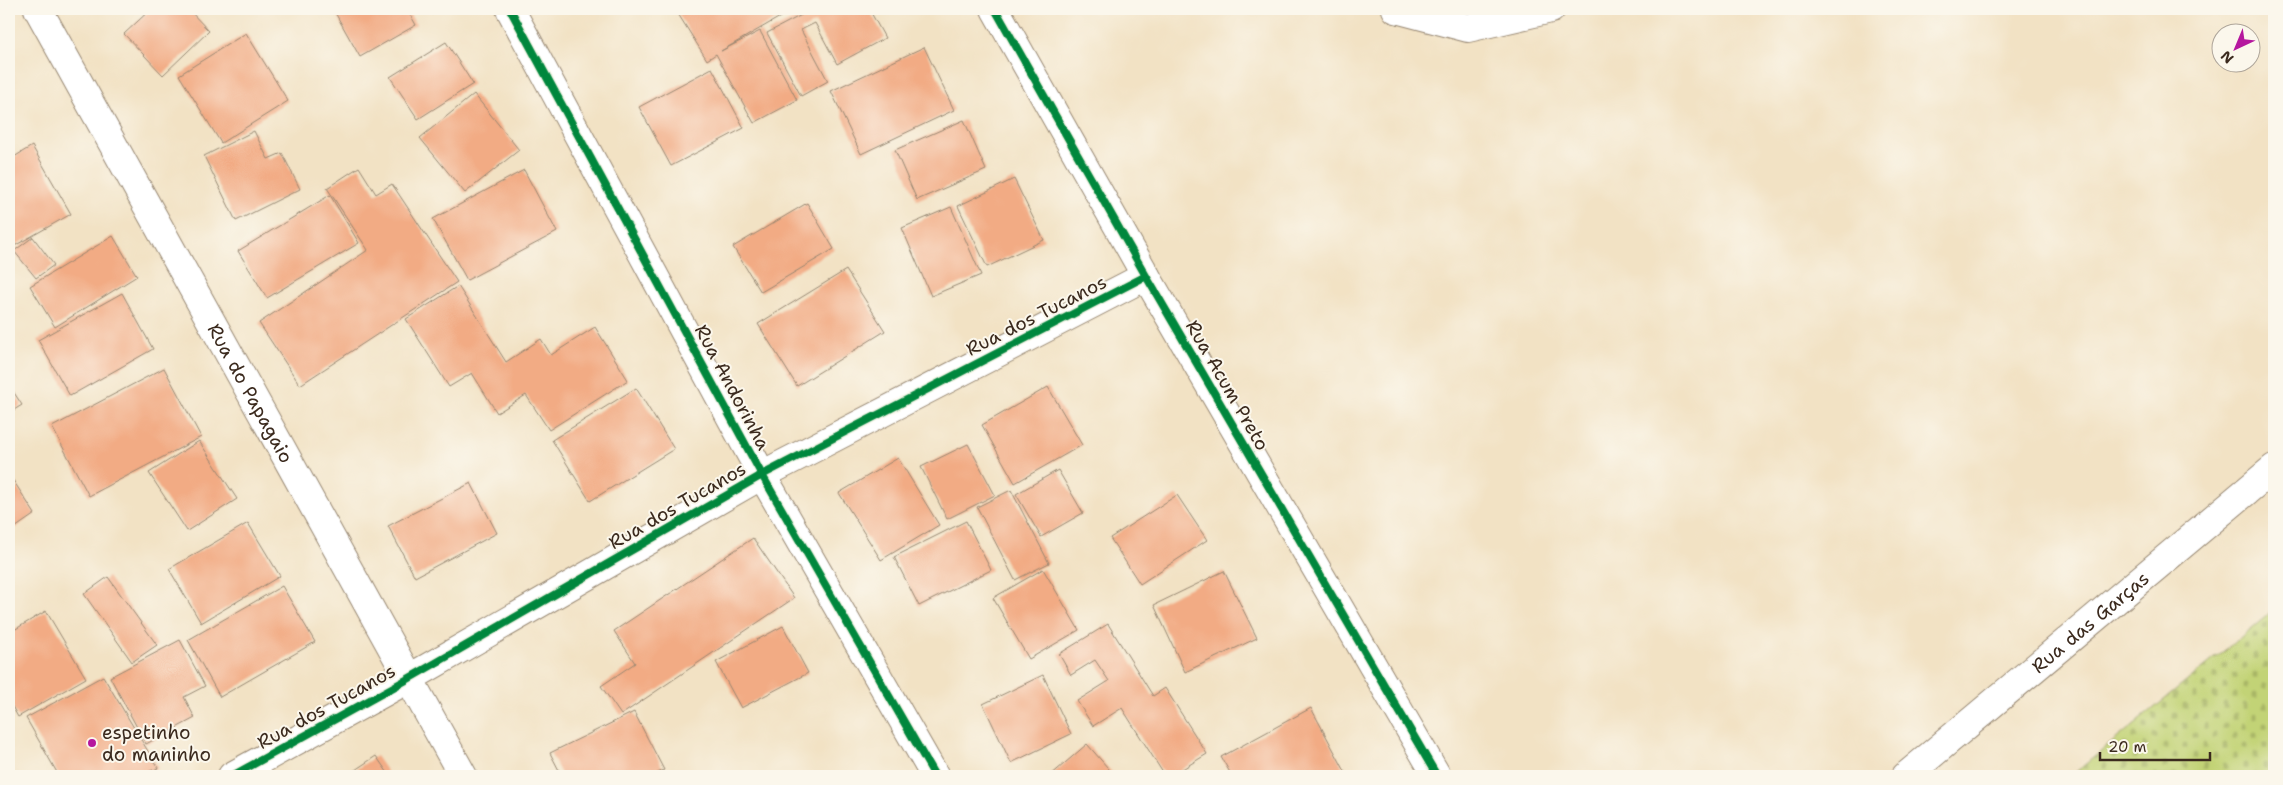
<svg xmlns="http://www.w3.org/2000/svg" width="2283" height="785" viewBox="0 0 2283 785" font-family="'Shantell Sans',sans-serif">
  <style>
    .cemetery { fill: url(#cemetery-stones); stroke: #7e7e4a }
    .building { fill: #f2ab84 }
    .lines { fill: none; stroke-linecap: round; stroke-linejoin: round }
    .minor-casing { stroke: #968671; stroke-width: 30 }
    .minor { stroke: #fff; stroke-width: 28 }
    .cycleway-casing { stroke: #fbf7ec; stroke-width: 11 }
    .cycleway { stroke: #00873e; stroke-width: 8 }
    .poi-dot { fill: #b5179e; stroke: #fbf7ec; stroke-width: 2 }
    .labels { text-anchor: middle; stroke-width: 4; stroke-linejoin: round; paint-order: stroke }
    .street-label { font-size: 19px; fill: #3b2a1e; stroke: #fbf7ec }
    .poi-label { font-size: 19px; fill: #3b2a1e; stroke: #fbf7ec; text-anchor: start }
  </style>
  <defs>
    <pattern id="cemetery-stones" width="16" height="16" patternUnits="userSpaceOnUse" patternTransform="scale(1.25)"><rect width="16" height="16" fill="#c2d376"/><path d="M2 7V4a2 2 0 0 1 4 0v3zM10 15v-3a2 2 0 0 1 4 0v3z" fill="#a8b566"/></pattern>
  </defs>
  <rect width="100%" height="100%" fill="#fbf7ec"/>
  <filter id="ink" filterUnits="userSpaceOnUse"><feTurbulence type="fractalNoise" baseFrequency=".02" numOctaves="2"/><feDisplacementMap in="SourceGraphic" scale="10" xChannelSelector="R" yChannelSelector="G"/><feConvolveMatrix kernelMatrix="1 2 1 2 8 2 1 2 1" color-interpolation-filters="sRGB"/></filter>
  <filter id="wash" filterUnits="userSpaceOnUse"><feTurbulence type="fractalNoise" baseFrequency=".0096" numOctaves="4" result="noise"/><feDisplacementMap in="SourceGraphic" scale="20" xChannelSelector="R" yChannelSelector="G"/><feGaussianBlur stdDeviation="1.12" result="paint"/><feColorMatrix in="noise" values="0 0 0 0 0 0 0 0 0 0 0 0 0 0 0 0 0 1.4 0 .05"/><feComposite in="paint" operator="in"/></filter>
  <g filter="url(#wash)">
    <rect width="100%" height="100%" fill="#f2e2c4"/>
    <path class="cemetery" d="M2274,610V776H2071Z"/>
    <g id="blocks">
      <path class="building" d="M151,9H188L209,31L163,75L124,34Z
        M333,9H407L416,25L360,57Z
        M675,9H794L721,51L760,31L797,100L754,123L716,54L707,60Z
        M813,9H869L885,38L837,64L815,23L801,30L828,81L801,96L767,33Z
        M246,33L288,101L221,143L179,75Z
        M446,42L473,84L418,119L390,77Z
        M924,47L954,110L861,154L831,91Z
        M712,68L744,128L671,166L639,107Z
        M474,94L519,150L465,193L420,138Z
        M964,120L986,170L917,200L895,150Z
        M254,131L268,159L282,153L300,189L236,221L204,156Z
        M32,146L71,214L9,249V160Z
        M359,167L376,194L392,184L457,282L300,385L259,323L368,250L327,188Z
        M524,170L557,232L467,280L433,219Z
        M1014,179L1044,240L987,267L958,206Z
        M330,195L359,243L267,298L238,251Z
        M807,203L834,249L761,292L733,247Z
        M951,207L981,275L931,296L902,228Z
        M113,236L137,276L55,327L30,286Z
        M33,237L54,265L36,278L14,251Z
        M846,270L885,331L797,386L758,324Z
        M458,286L506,362L541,339L551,355L595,327L628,380L549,430L526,395L497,413L472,373L449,387L406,319Z
        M122,293L153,349L70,396L38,340Z
        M164,368L201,437L89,496L52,427Z
        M9,385L22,405L9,413Z
        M1048,387L1082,445L1015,483L982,425Z
        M636,388L674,449L590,501L552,440Z
        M199,441L237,499L187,531L149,473Z
        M968,444L995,495L947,519L921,467Z
        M898,458L939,525L881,560L839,493Z
        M1058,470L1083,513L1041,537L1016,494Z
        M9,474L35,514L9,532Z
        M471,483L497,533L415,577L388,526Z
        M1011,490L1049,563L1015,580L977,507Z
        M1177,495L1207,540L1140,584L1110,538Z
        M966,521L991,570L919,606L894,557Z
        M248,523L280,576L201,623L169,569Z
        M753,538L794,598L621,715L601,686L635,663L614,631Z
        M1043,569L1079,630L1029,659L993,598Z
        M1224,571L1257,638L1185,672L1154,605Z
        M108,577L157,645L132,662L84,594Z
        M282,586L315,642L220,697L188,640Z
        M46,611L86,678L18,717L9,701V633Z
        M1108,624L1153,696L1165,688L1207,754L1171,776H1165L1122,708L1093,726L1077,701L1109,681L1095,660L1071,675L1059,654Z
        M783,626L808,673L741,708L716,662Z
        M180,640L205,686L184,697L195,718L146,744L110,677Z
        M1043,675L1071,734L1011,763L983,704Z
        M103,676L158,768L137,776H59L26,718Z
        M1311,708L1347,775L1232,776L1221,757Z
        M634,712L664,770L651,776H562L550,753Z
        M1087,744L1115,776H1050Z
        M376,756L390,776H346Z"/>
    </g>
  </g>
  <g filter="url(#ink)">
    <use href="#blocks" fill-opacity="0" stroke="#968671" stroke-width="1"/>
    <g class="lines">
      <defs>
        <g id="minor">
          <path id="s1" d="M38,9L463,776"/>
          <path d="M510,9L762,475L935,776"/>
          <path d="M995,9L1146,276L1437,776"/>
          <path d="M1396,9L1468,28L1551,9"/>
          <path d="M232,776L408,679L762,475L1146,276"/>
          <path id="s2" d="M1906,776L2274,468"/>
        </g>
      </defs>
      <use href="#minor" class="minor-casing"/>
      <use href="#minor" class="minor"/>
      <defs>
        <path id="cycleway" d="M510,9L762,475L935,776
          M995,9L1146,276L1437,776
          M232,776L408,679L762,475L1146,276"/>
      </defs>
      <use href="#cycleway" class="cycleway-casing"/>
      <use href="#cycleway" class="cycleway"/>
    </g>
  </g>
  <circle class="poi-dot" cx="92" cy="743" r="5"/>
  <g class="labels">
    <g class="street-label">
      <text transform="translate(1036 315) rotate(-27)" y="7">Rua dos Tucanos</text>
      <text transform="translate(1228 385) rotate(60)" y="7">Rua Acum Preto</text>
      <text transform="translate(733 387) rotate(62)" y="7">Rua Andorinha</text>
      <text dy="7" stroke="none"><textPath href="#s1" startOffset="439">Rua do Papagaio</textPath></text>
      <text transform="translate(677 505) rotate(-30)" y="7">Rua dos Tucanos</text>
      <text dy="7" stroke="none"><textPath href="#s2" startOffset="240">Rua das Garças</textPath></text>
      <text transform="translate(326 706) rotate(-29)" y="7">Rua dos Tucanos</text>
    </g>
    <g class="poi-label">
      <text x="102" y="739">espetinho<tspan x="102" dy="22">do maninho</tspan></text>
    </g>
  </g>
  <rect width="2283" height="785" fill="none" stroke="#fbf7ec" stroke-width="30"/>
  <g transform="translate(2236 48) rotate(224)"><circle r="24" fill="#fbf7ec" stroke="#aea59a"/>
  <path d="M0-4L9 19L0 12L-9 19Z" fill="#b5179e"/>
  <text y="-8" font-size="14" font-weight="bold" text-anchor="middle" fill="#3b2a1e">N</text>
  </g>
  <path d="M2100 752v8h110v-8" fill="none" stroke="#3b2a1e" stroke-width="2.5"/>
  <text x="2108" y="752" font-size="15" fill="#3b2a1e" stroke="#fbf7ec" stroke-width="4" paint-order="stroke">20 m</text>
</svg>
